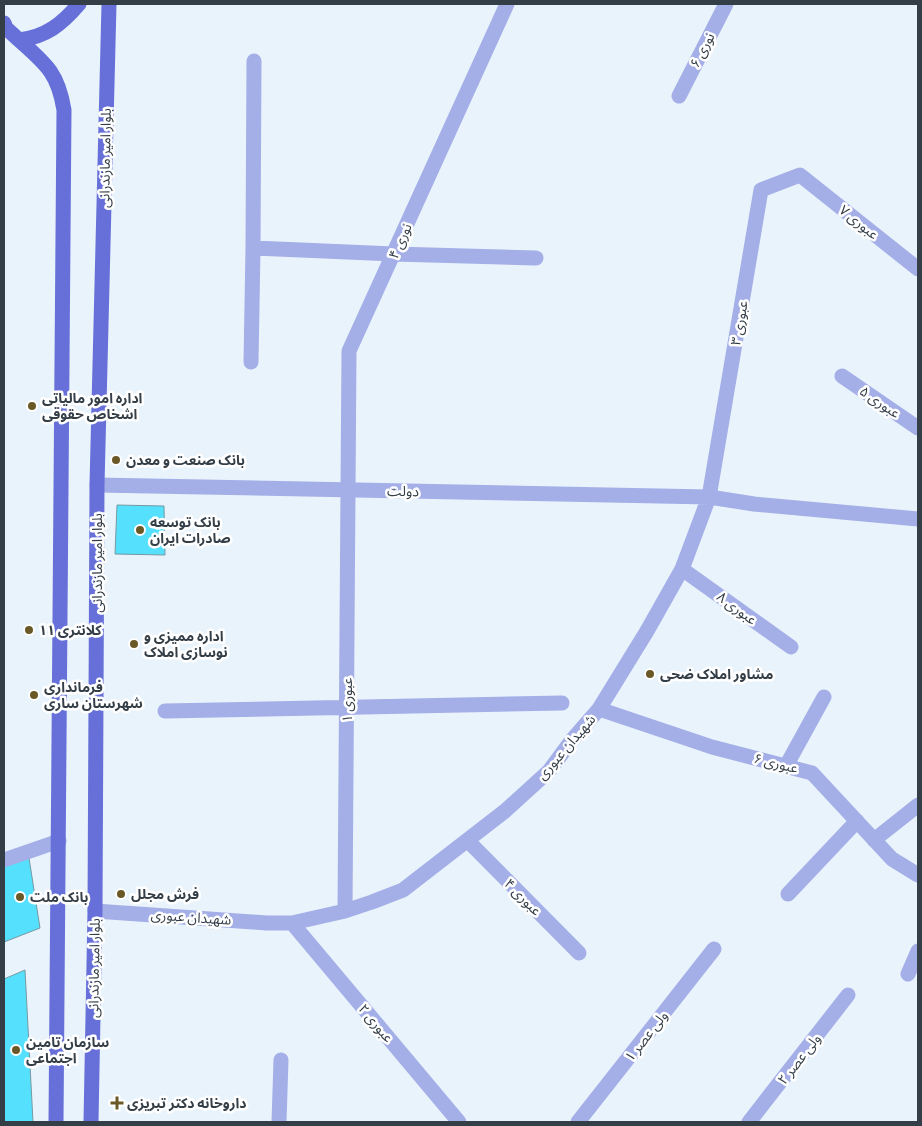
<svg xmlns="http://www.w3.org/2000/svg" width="922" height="1126" viewBox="0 0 922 1126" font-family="Literata,'Noto Sans Arabic',serif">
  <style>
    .building { fill: #55e0fe; stroke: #7699a2 }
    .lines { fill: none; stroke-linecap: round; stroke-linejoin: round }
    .street { stroke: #a4aee7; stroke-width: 15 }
    .primary { stroke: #6770d8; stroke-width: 15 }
    .poi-dot { fill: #6a5926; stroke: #fff; stroke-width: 2 }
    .labels { text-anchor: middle; stroke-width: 5; stroke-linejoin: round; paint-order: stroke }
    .street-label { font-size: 14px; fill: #343e47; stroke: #fff }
    .poi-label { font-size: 14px; font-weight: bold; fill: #343e47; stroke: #fff; text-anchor: start }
  </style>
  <rect width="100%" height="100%" fill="#e9f3fc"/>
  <path class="building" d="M117,505L164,506L165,555L115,554Z
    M29,858L40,928L4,942V866Z
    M25,970L33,1122H4V979Z"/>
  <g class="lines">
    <path class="street" d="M254,61L253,248L394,254L536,258
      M679,96L726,4
      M251,362L253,248
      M842,376L918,428
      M97,485L709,497L761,190L800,175L918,269
      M682,569L791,647
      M599,709L712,747L812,773L892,859L918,875
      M165,711L562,703
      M786,766L824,697
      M874,840L918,805
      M468,841L579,953
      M4,860L59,841
      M788,894L857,821
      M95,911L267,923H292L345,911L372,902L403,890L505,811L549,771L572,740L599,709L647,631L682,569L709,497L754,504L918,519
      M345,911L349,351L507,4
      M292,923L459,1122
      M908,974L918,951
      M279,1122L281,1060
      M578,1122L714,949
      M749,1122L848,995"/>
    <path class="primary" d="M4,23L6,28L19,40C46,37 62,24 79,4
      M19,40C46,64 58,73 64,110L56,1122
      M91,1122L95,911L97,485L109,4"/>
  </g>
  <g class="poi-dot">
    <circle cx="32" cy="406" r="5"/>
    <circle cx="116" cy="460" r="5"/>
    <circle cx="140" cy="530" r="5"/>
    <circle cx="29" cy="630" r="5"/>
    <circle cx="134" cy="644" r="5"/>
    <circle cx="650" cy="674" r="5"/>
    <circle cx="34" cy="695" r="5"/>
    <circle cx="121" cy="894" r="5"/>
    <circle cx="20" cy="897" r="5"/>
    <circle cx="16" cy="1050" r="5"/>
    <path d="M114.5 1095.5h5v5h5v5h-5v5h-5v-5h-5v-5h5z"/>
  </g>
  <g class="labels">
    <g class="street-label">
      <text transform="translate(702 50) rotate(-63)" y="5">نوری ۶</text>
      <text transform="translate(105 158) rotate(-89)" y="5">بلوار امیر مازندرانی</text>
      <text transform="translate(859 222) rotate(39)" y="5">عبوری ۷</text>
      <text transform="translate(400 241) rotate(-66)" y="5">نوری ۴</text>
      <text transform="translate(739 323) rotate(-80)" y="5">عبوری ۳</text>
      <text transform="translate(880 402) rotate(34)" y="5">عبوری ۵</text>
      <text transform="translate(403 491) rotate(1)" y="5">دولت</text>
      <text transform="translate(97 563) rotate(-90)" y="5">بلوار امیر مازندرانی</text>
      <text transform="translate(737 608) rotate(36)" y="5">عبوری ۸</text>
      <text transform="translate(347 700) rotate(-90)" y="5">عبوری ۱</text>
      <text transform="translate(566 747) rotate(-49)" y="5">شهیدان عبوری</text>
      <text transform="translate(776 763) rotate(14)" y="5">عبوری ۶</text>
      <text transform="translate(523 897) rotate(45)" y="5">عبوری ۴</text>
      <text transform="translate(191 917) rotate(4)" y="5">شهیدان عبوری</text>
      <text transform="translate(94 968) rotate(-89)" y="5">بلوار امیر مازندرانی</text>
      <text transform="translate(376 1023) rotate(50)" y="5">عبوری ۲</text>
      <text transform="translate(646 1036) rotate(-52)" y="5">ولی عصر ۱</text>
      <text transform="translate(799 1059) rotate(-52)" y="5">ولی عصر ۲</text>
    </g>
    <g class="poi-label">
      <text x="42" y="403">اداره امور مالیاتی<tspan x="42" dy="16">اشخاص حقوقی</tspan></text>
      <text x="126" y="465">بانک صنعت و معدن</text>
      <text x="150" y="527">بانک توسعه<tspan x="150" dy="16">صادرات ایران</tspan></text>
      <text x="39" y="635">کلانتری ۱۱</text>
      <text x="144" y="641">اداره ممیزی و<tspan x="144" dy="16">نوسازی املاک</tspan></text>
      <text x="660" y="679">مشاور املاک ضحی</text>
      <text x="44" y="692">فرمانداری<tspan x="44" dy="16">شهرستان ساری</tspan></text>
      <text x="131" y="899">فرش مجلل</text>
      <text x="30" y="902">بانک ملت</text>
      <text x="26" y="1047">سازمان تامین<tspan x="26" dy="16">اجتماعی</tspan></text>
      <text x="127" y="1108">داروخانه دکتر تبریزی</text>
    </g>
  </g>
  <rect width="922" height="1126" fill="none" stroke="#343e47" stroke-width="10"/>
</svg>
